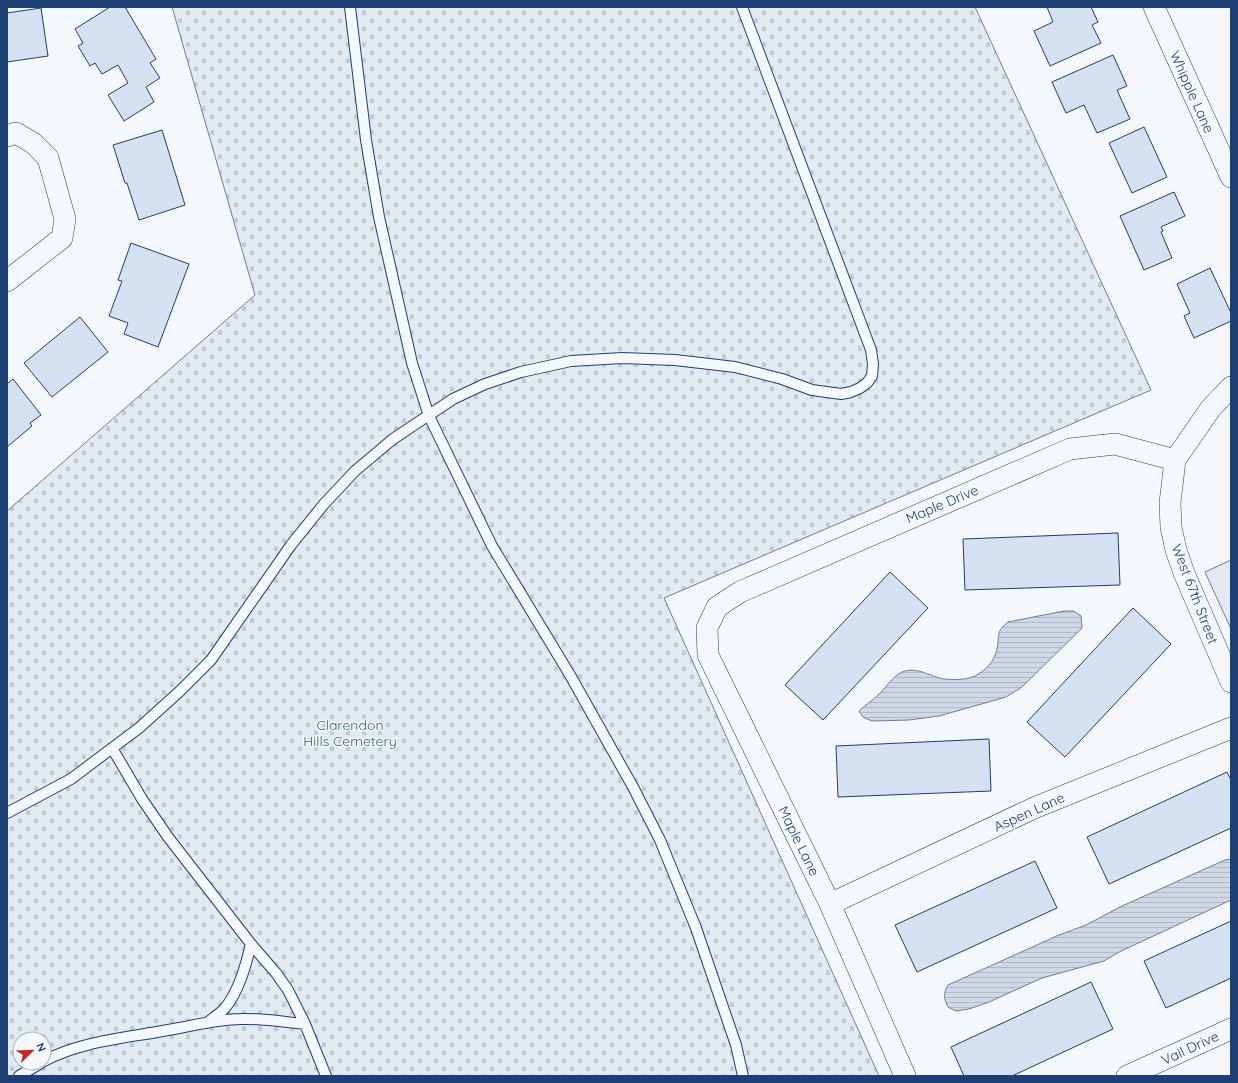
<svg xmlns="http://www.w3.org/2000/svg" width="1238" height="1083" viewBox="0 0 1238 1083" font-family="Quicksand,sans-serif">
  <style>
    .green { fill: #e3e9f0; stroke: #687fa3 }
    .cemetery { fill: url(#cemetery-stones); stroke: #687fa3; fill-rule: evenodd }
    .water { fill: url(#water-rules); stroke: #687fa3 }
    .building { fill: #d5e0f0; stroke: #1d3f73 }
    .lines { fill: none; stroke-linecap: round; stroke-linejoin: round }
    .lane-casing { stroke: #1d3f73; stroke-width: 12 }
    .street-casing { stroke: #1d3f73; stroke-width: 22 }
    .lane { stroke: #f4f7fb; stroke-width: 10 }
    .street { stroke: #f4f7fb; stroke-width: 21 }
    .labels { text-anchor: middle; stroke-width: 3; stroke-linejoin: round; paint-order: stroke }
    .street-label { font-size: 14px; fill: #1d3f73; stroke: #f4f7fb }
    .park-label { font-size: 14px; fill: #2c6c60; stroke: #f4f7fb }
  </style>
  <defs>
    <pattern id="cemetery-stones" width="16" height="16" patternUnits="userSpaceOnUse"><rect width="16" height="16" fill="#e3e9f0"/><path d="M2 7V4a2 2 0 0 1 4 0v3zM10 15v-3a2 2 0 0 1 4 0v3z" fill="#c2c9d1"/></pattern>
    <pattern id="water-rules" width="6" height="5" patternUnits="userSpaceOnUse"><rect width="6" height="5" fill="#cfd7e4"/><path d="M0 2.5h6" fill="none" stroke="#b1bac7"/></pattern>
  </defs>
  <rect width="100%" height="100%" fill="#f4f7fb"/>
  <path class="green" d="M1231,560V629L1205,572Z"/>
  <path class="cemetery" d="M172,7H975L1151,390L664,598L879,1076H7V511L255,295ZM20,1039H44V1063H20Z"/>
  <path class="water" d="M1064,611H1074L1081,616L1082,628L1022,687L1006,697L939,716L909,720L872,721L863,717L859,711C865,705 872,701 878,695C886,688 892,677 902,672C917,666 931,677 944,679C953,680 966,680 975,676C985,671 995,661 997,649C1000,634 995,633 1008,622Z
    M1231,859V900L1119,952L1104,961L1042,978L989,1002L969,1009L956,1011L948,1007C944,999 943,993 948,985L1059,935L1086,925L1122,906L1225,860Z"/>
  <path class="building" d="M110,7H125L156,59L150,63L160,78L146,87L154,102L124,121L108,95L128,83L118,65L102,74L95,63L90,66L78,46L83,43L75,29Z
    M1047,7H1091L1098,22L1092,25L1101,43L1050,66L1034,31L1053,22Z
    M41,8L48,56L7,62V13Z
    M1113,55L1127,86L1117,90L1130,119L1097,133L1084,105L1066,113L1052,82Z
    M1144,127L1167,177L1132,193L1109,143Z
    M162,130L185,205L139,220L127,183H125L113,145Z
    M1174,192L1185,216L1161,227L1163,231L1161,232L1172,258L1144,270L1120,216Z
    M131,243L189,264L158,347L124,334L128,323L109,316L122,281L118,280Z
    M1210,268L1231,313V321L1194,338L1184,316L1190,313L1177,284Z
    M80,317L108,352L52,397L24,363Z
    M13,379L41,415L30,423L32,426L7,447V384Z
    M1118,533L1120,585L965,590L963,539Z
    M890,572L928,608L823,720L785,685Z
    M1133,608L1171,644L1065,757L1027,722Z
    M989,739L991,791L838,797L836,746Z
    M1227,772L1231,780V828L1109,884L1087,837Z
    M1035,861L1057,908L917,972L895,925Z
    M1231,921V978L1166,1008L1144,961Z
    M1091,982L1113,1029L1012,1076H964L951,1047Z"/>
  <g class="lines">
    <defs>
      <path id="lane" d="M350,7L366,140L379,217L412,363L429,416L492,546L570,675L633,787L660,840L696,928L736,1045L743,1076
        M112,748L142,799L168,837L251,944L276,973L288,990L305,1024L326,1076
        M7,813L71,779L139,728L180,691L211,660L291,545L324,504L355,471L393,439L453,399L485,384L521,372L571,361L622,358L675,360L735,367L782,379L812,390L841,394L851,392L860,388L867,383L872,376L873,364L871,350L742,7
        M208,1022C213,1018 221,1013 225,1008C239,991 246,965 251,944
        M44,1061C81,1041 127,1038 168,1030C193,1026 216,1019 241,1019C262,1018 283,1022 305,1024
        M19,1076L41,1063"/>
      <path id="street" d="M1154,7L1231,177
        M7,136L16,133L33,143L48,158L65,219L62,238L7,281
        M1231,387L1211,408L1175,460L1170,503L1171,527L1176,550L1184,573L1231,682
        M830,904L1034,808L1231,728
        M905,1076L830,904L708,655L707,628L717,607L740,592L1070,449L1115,444L1175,460
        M1127,1076L1231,1029"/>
    </defs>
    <use href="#lane" class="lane-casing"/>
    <use href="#street" class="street-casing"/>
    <use href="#lane" class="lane"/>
    <use href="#street" class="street"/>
  </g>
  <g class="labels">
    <g class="street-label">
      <text transform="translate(1192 92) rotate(66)" y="5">Whipple Lane</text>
      <text transform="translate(942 504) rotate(-23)" y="5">Maple Drive</text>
      <text transform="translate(1195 594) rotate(69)" y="5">West 67th Street</text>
      <text transform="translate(1029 812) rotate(-24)" y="5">Aspen Lane</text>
      <text transform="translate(799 841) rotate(64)" y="5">Maple Lane</text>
      <text transform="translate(1190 1048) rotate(-25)" y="5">Vail Drive</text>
    </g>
    <g class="park-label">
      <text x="350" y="730">Clarendon<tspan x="350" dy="16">Hills Cemetery</tspan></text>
    </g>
  </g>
  <rect width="1238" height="1083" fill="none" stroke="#1d3f73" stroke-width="16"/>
  <g transform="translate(32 1051) rotate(67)"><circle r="19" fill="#f4f7fb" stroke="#9eadc5"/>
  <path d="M0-3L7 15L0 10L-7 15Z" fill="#c62828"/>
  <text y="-6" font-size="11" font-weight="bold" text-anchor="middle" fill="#1d3f73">N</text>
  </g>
</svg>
